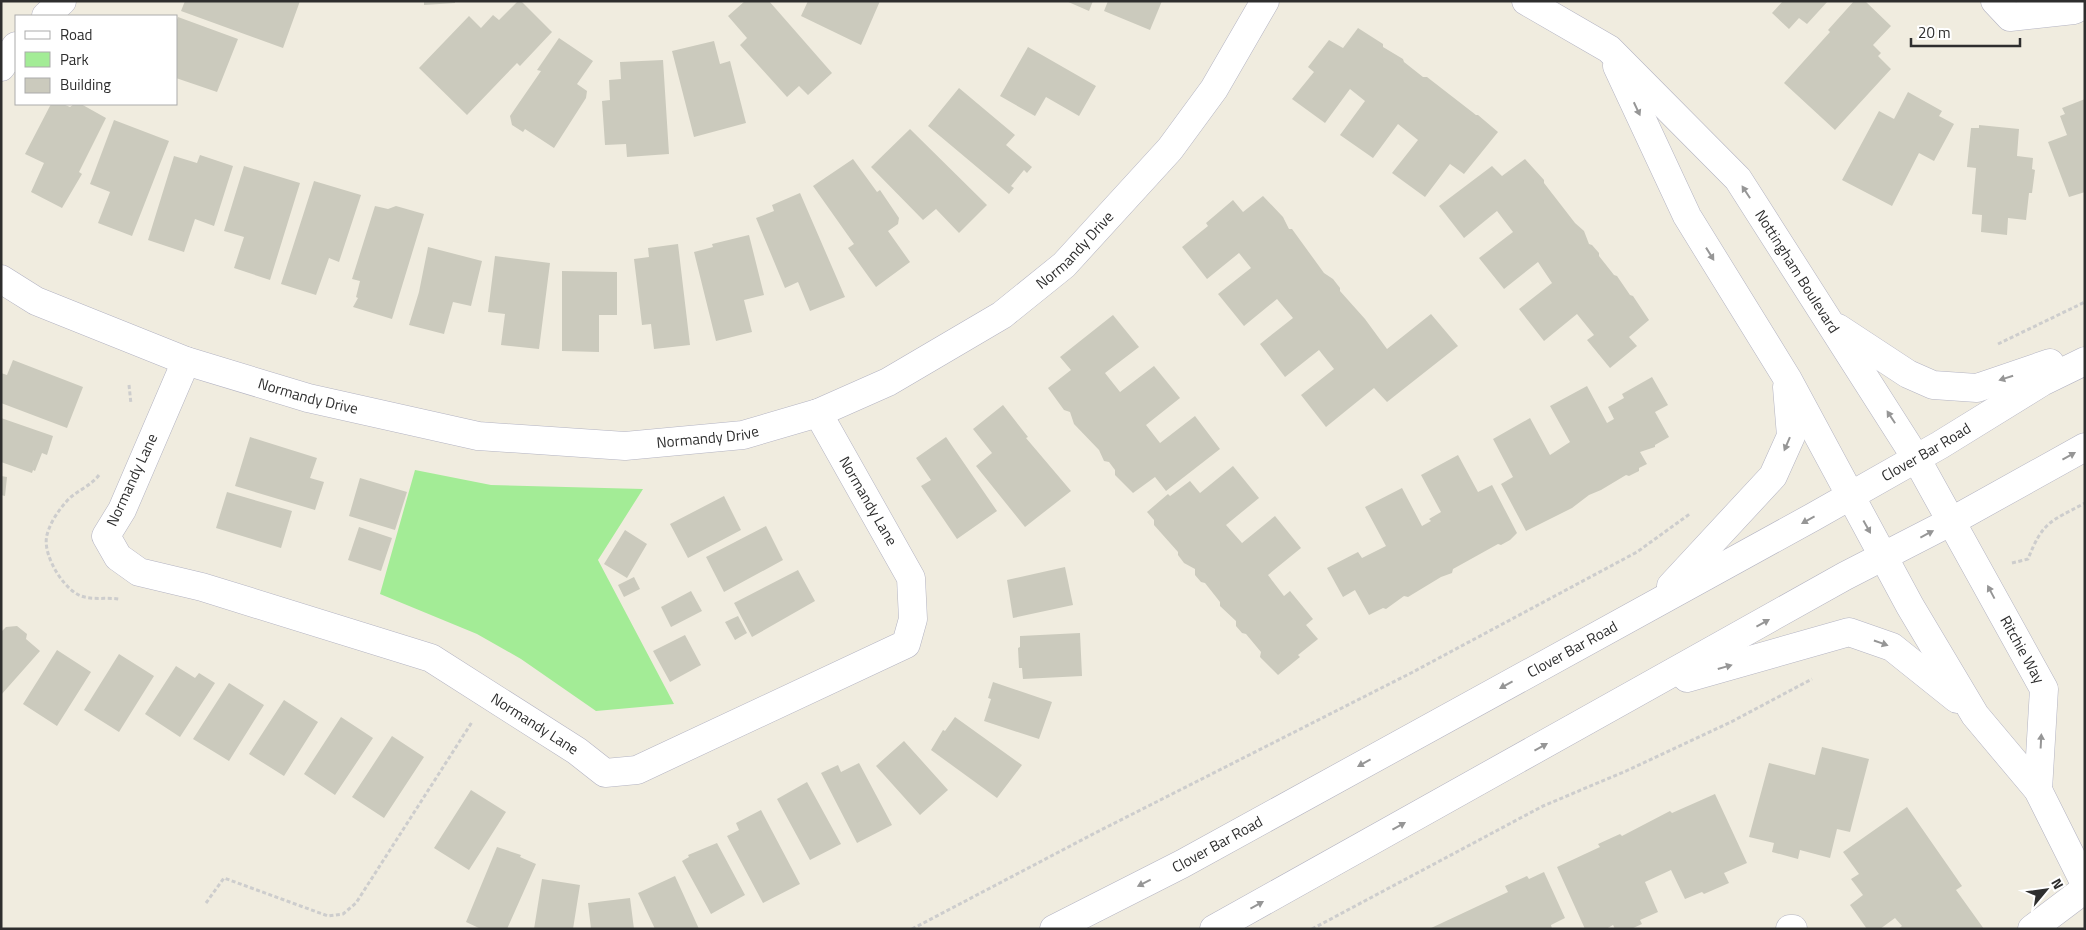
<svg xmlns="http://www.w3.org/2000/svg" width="2086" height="930" viewBox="0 0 2086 930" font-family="'Titillium Web',sans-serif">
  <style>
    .green { fill: #a3ec96 }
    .building { fill: #cbcabd }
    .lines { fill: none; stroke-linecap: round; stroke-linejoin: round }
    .street-casing { stroke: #b3b3c2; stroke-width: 29 }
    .secondary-casing { stroke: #b3b3c2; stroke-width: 29 }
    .path { stroke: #cdcdcd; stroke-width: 3; stroke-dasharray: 4 2.5; stroke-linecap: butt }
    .street { stroke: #fff; stroke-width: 28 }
    .secondary { stroke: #fff; stroke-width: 28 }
    .oneway { fill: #969696 }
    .labels { text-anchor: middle; stroke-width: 4; stroke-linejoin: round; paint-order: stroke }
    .street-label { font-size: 15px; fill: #2e2e2e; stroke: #fff }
  </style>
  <rect width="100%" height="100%" fill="#f0ecdf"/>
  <path class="green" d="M415,470L491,485L643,489L598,560L674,704L596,711L521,659L477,634L380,594Z"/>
  <path class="building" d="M185,1H300L283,48L181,11Z
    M424,1H455V3L424,5Z
    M518,1H521L552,32L520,66L517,63L467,115L419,68L469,16L481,28L493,15L499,20Z
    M745,1H769L832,73L808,95L799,86L787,97L740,45L747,38L728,16Z
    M808,1H880L861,45L801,16Z
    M1066,1H1093L1089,11Z
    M1108,1H1162L1150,30L1104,11Z
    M1783,1H1828L1807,24L1799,18L1789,29L1772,13Z
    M1854,1H1865L1891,26L1873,45L1881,53L1878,56L1891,69L1835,130L1784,83L1830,32L1828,30Z
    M178,17L238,39L217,92L176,78V23Z
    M1358,28L1383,44V47L1403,59L1404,62L1423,77H1427L1476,115H1478L1498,132L1464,174L1450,164L1425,197L1392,173L1418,140L1398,124L1373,158L1340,135L1365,101L1350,89L1325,123L1292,99L1314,72L1308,67L1329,40L1343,48Z
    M559,38L593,61L577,84L587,91L586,98L554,148L525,129L523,132L512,125L510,116L541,71L537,70Z
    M714,41L720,64L730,61L746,123L694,137L672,51Z
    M1028,47L1096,86L1079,116L1046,97L1035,116L1000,96Z
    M663,60L669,154L627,157L626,144L605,145L602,101L610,100L609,80L621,79L620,62Z
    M959,88L1015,135L1006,145L1032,167L1027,173L1024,170L1011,186L1014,188L1009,194L928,126Z
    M1908,92L1942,111L1939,116L1954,124L1934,161L1919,153L1892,206L1842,180L1879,111L1894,119Z
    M2085,99V192L2069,197L2048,142L2067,135L2060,116L2065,114L2062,108Z
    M51,104H63L70,107L74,104H81L106,118L79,172L82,174L62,208L31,192L44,163L25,154Z
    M114,120L169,141L132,236L98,223L110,192L90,184Z
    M1979,125L2019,129L2017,156L2033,158L2032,169L2035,170L2032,193H2029L2026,220L2008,218L2007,235L1981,232L1982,215L1972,214L1976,168L1967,167L1971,128H1979Z
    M910,129L987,205L959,233L936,209L923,220L871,167Z
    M200,155L233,166L214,226L195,219L184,252L148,240L174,156L197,163Z
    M853,159L877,192L880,190L899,218L898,224L888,231L910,262L876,287L848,248L854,244L813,186Z
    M1525,159L1544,180V183L1575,223L1584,231L1589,244L1592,245L1599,253V256L1614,275L1617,276L1630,295L1633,296L1649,320L1629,337L1637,346L1610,368L1587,340L1594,335L1577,314L1544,341L1519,309L1552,283L1538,262L1504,289L1479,258L1513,232L1497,211L1464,238L1439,206L1492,166L1502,176Z
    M244,166L300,183L270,280L234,268L244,237L224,231Z
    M314,181L361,195L339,262L329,258L316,295L281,284Z
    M800,193L845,297L810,311L798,282L785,288L756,218L774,211L772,205Z
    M1263,196L1283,217L1289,229H1292L1324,273L1333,279L1340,288V291L1365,319L1387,349L1431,314L1458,346L1387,402L1374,388L1326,427L1301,395L1334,369L1319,350L1285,377L1260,344L1293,318L1277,299L1244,326L1218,294L1251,268L1239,253L1207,279L1182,247L1208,226L1206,223L1233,200L1243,212Z
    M375,206L388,209L396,206L424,214L392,319L353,307L358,298L356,297L360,281L352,279Z
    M749,235L764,295L744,300L752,332L716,341L694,252L713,247L712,244Z
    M678,244L690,345L654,349L651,324L642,325L634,259L649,257L648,248Z
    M428,247L482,261L471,306L453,302L444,334L409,325L419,292Z
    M495,256L550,263L539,349L501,345L505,314L488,312Z
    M562,271L617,272V315H599V352L562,351Z
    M1113,315L1139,347L1105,373L1120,392L1154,366L1180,398L1146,425L1160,443L1195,416L1220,449L1166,491L1155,477L1133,493L1115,475V470L1109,462L1104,461L1099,450L1074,424L1070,412L1064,410L1048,388L1071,370L1060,357Z
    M13,360L83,387L67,428L1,403V373L7,375Z
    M1652,377L1668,405L1655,412L1669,437L1655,445V447L1640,452L1647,464L1639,468V471L1629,476L1626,475L1601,490L1589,495L1572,508L1526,531L1501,484L1513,477L1493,439L1530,418L1550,455L1570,442L1550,406L1587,386L1607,423L1614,419L1608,407L1624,398L1622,394Z
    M1003,405L1028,437L1026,438L1071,491L1025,527L976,466L992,453L973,429Z
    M1,418L53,436L47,455L42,453L35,471L33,470L32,473L1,462Z
    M250,437L317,458L310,478L324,482L315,510L235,486Z
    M946,437L997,511L957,539L921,486L931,480L916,458Z
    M1458,455L1478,492L1492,485L1517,533L1510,540L1501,545L1498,544L1453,569L1452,573L1441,577L1408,597L1404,596L1386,609L1383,608L1369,615L1355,590L1343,597L1327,568L1358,552L1362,558L1386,546L1365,507L1402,488L1422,526L1431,521L1429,519L1441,512L1421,475Z
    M1233,466L1259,498L1226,525L1242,543L1275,516L1301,548L1268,575L1284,596L1290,591L1313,619L1306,625L1318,639L1298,655L1300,657L1278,675L1260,657L1261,652L1246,634L1242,633L1236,626V621L1220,606V602L1205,583L1201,582L1195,575V569L1184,563L1178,555V552L1154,525V520L1147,512L1168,494L1170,496L1190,481L1200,493Z
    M1,476L7,477L5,496L1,495Z
    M360,478L407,492L395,530L349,516Z
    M227,492L292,511L281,548L216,528Z
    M724,496L741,530L688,558L670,524Z
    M766,526L783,560L724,592L706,557Z
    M359,527L392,538L381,571L348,560Z
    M625,530L647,544L627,578L604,564Z
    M1065,567L1073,605L1013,618L1007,580Z
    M798,570L815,601L752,637L734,603Z
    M634,577L640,589L624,597L618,585Z
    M691,591L702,611L671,627L661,607Z
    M738,616L747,633L735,640L725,622Z
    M17,626L27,634L26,639L40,651L1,695V632L6,627Z
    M1080,633L1082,676L1023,679L1022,668H1019L1018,648L1020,647V636Z
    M685,635L701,665L670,682L653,651Z
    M57,650L91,672L57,726L23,704Z
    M119,654L154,676L119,732L84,710Z
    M176,666L195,678L199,673L215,683L180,737L145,714Z
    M993,682L1052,702L1039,739L984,721L991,699L988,698Z
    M229,683L264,705L229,761L193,739Z
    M284,700L318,722L284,776L249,754Z
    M341,717L373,738L335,795L304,774Z
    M955,717L1022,765L997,798L931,750L943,730L945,731Z
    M392,736L424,757L384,818L352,797Z
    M904,741L948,790L920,815L876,766Z
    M1822,747L1869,759L1850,832L1837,829L1830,858L1800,850L1798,859L1772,852L1774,843L1749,837L1769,763L1815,775Z
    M859,763L892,825L857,843L821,773L838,765L841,772Z
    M807,782L841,844L810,860L777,799Z
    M471,790L506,812L469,870L434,848Z
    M1715,794L1747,863L1724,873L1729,883L1704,894L1702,892L1685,899L1671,870L1645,882L1658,912L1640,920L1642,924L1631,929H1615L1613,925L1606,929H1585L1557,867L1600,847L1598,844L1620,834L1622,836L1670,811L1672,813Z
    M1907,807L1962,886L1956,890L1984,929H1898L1902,926L1895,918L1880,929H1867L1850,905L1863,895L1851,879L1859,874L1843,852Z
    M761,810L800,884L763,903L727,836L739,830L736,823Z
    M717,843L745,895L711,914L682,861L689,857L688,855Z
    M497,847L521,855L520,857L536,864L507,929H481L466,922Z
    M1544,872L1565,918L1551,925L1552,929H1429L1508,892L1505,886L1527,876L1529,879Z
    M675,876L699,929H655L638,893Z
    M542,879L580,885L573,929H534Z
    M630,898L634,929H591L588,903Z"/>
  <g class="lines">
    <defs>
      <g id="street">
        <path d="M1995,1L2010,17L2074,10L2085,4"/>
        <path d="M46,16L62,1"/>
        <path d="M1,67L16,46"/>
        <path id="s1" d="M1,279L36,301L186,361L308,398L478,436L625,446L743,435L818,413L888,382L1002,315L1064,265L1170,149L1214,89L1265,1"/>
        <path id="s2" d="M186,361L122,510L106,536L118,557L139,572L202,587L431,658L577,751L605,773L637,770L906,644L913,619L911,578L818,413"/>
        <path d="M1790,929H1793"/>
        <path d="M2032,929L2085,889"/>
      </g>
      <g id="secondary">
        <path id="s3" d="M1526,1L1609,49L1738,179L1916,458L2044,689L2038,790"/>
        <path d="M1617,66L1687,216L1787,378L1910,606L1975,715L2038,790L2085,884"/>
        <path d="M1838,328L1908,374L1933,385L1977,388L2050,363"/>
        <path d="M1671,586L1773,476L1791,436L1787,387"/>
        <path d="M1687,678L1849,632L1892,647L1957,699"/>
        <path id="s4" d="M1054,929L1182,864L1813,517L1940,445L2042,382L2085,361"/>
        <path d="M1214,929L1845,576L1952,521L2085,447"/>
      </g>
    </defs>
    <use href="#street" class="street-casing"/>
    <use href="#secondary" class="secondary-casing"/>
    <path class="path" d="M1998,344L2085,302
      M129,385L131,404
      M99,475C90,487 75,491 66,502C58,511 50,523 47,535C42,553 61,585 77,594C89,601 105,597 119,599
      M2012,563L2028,559C2043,521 2050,522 2085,503
      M206,903L224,878L328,916L343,914L356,903L472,722
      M912,929L1095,833L1411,673L1637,552L1691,513
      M1312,929L1543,806L1626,771L1731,722L1812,679"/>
    <use href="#street" class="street"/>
    <use href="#secondary" class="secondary"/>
  </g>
  <defs><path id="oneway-solid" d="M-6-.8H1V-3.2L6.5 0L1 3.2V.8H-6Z" transform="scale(1.25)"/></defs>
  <g class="oneway">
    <use href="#oneway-solid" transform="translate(1637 109) rotate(65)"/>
    <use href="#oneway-solid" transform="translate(1746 192) rotate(-123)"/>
    <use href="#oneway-solid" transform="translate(1710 254) rotate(58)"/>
    <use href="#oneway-solid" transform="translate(2006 378) rotate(162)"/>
    <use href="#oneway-solid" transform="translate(1891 417) rotate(-123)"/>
    <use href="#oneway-solid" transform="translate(1787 444) rotate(113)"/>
    <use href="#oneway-solid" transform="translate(2069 456) rotate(-29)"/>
    <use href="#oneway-solid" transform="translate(1808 520) rotate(151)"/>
    <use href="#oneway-solid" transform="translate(1867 527) rotate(61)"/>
    <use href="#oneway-solid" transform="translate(1927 534) rotate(-28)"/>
    <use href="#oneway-solid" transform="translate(1991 592) rotate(-118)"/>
    <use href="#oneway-solid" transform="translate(1763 623) rotate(-29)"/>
    <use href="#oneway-solid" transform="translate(1881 643) rotate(19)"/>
    <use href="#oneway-solid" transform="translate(1725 667) rotate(-16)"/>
    <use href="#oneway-solid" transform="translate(1506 685) rotate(151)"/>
    <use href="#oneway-solid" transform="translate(2041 741) rotate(-87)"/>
    <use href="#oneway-solid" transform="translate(1541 747) rotate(-29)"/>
    <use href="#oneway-solid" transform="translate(1364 763) rotate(151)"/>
    <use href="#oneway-solid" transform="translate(1399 826) rotate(-29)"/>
    <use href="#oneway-solid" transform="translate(1144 883) rotate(153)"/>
    <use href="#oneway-solid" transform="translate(1257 905) rotate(-29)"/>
  </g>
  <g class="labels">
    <g class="street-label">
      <text dy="5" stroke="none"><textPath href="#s1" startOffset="1155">Normandy Drive</textPath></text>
      <text dy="5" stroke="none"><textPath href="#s3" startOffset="389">Nottingham Boulevard</textPath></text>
      <text dy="5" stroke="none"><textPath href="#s1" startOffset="330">Normandy Drive</textPath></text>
      <text dy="5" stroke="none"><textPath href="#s1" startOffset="735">Normandy Drive</textPath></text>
      <text dy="5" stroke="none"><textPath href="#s4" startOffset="994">Clover Bar Road</textPath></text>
      <text transform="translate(132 480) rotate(-65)" y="5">Normandy Lane</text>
      <text transform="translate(868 501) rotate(60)" y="5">Normandy Lane</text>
      <text dy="5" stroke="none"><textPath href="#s4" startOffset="589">Clover Bar Road</textPath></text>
      <text dy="5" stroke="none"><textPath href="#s3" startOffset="829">Ritchie Way</textPath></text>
      <text dy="5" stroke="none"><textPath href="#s2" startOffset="670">Normandy Lane</textPath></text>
      <text dy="5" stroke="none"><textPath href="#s4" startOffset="184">Clover Bar Road</textPath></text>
    </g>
  </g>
  <rect width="2086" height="930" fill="none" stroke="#2e2e2e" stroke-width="5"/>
  <rect x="15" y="15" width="162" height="90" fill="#ffffff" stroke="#ababab"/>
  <rect x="25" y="31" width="25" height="8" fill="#ffffff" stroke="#ababab"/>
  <text x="60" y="40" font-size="15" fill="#2e2e2e">Road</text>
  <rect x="25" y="52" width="25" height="15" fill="#a3ec96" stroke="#ababab"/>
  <text x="60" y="65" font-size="15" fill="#2e2e2e">Park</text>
  <rect x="25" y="78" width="25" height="15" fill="#cbcabd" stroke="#ababab"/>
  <text x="60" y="90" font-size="15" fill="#2e2e2e">Building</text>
  <g transform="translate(2046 890) rotate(61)" stroke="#ffffff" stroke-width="4" paint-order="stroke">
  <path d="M0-4L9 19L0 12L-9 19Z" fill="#2e2e2e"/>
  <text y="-8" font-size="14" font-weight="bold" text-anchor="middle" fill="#2e2e2e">N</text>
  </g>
  <path d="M1911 38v8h109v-8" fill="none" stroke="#2e2e2e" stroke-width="2.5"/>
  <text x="1918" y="38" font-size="15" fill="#2e2e2e" stroke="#ffffff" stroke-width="4" paint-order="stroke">20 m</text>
</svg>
